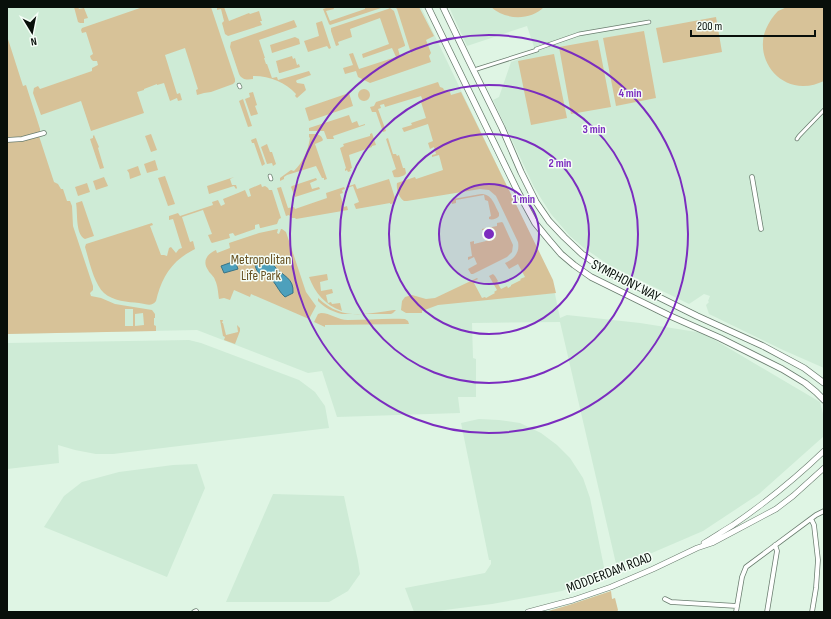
<svg xmlns="http://www.w3.org/2000/svg" width="831" height="619" font-family="'Sofia Sans Condensed',sans-serif">
  <style>
    .built { fill: #ceebd6 }
    .green { fill: #d7c298; fill-rule: evenodd }
    .water { fill: #4da0bc; stroke: #387487 }
    .lines { fill: none; stroke-linecap: round; stroke-linejoin: round }
    .pedestrian-casing { stroke: #6a7d6f; stroke-width: 4.5 }
    .minor-casing { stroke: #6a7d6f; stroke-width: 5.5 }
    .tertiary-casing { stroke: #6a7d6f; stroke-width: 6 }
    .secondary-casing { stroke: #6a7d6f; stroke-width: 7 }
    .pedestrian { stroke: #fff; stroke-width: 3 }
    .minor { stroke: #fff; stroke-width: 4 }
    .tertiary { stroke: #fff; stroke-width: 5 }
    .secondary { stroke: #fff; stroke-width: 5.5 }
    .ring { fill: none; stroke: #7b2cbf; stroke-width: 2 }
    .labels { text-anchor: middle; stroke-width: 3; stroke-linejoin: round; paint-order: stroke }
    .park-label { font-size: 14px; fill: #675121; stroke: #f5fef7 }
    .street-label { font-size: 14px; fill: #080f0a; stroke: #f5fef7 }
    .centre { fill: #7b2cbf; stroke: #f5fef7; stroke-width: 2 }
    .ring-label { font-size: 12px; text-anchor: middle; font-weight: bold; fill: #7b2cbf; stroke: #f5fef7; stroke-width: 3; stroke-linejoin: round; paint-order: stroke }
  </style>
  <rect width="100%" height="100%" fill="#dff5e4"/>
  <path class="built" d="M7 7H421L552 280 560 318 567 315 640 323 703 333 820 402 824 418V436L759 494 703 531 617 568 560 322 472 323 473 358 476 359V397H458L460 413 337 417 322 371 308 373 197 330 7 334Z
    M449 7H824V368L783 350 709 314 706 305 709 302 708 301 710 296 704 294 689 304 609 265 584 248 570 236 551 214 542 200 534 187 493 100 499 97 511 62 536 53 527 26 467 46Z
    M189 340 201 343 299 380 315 392 325 406 329 428 113 454H96L75 450 58 445 59 463 7 469V343Z
    M479 419 499 420 520 423 541 433 557 445 570 458 583 478 590 498 605 572 562 591 492 604 429 612H414L405 588 485 573 491 564V560H489L461 423Z
    M197 464 205 488 167 577 44 527 64 496 82 482 119 472 173 465Z
    M273 494 344 496 358 561 360 574 348 591 329 602H226Z"/>
  <path class="green" d="M74 7H78L79 9 84 8 88 18 84 19V23H80L78 22Z
    M143 7H211L235 79V82L233 84 211 92 204 93 197 95 196 90 198 89 185 48 165 55 177 94 180 93 182 100 178 101 177 98 170 101 164 83 157 85V84L144 89V90L137 92 144 113 91 131 81 101 41 115 33 93 34 88 38 86 40 89 92 71V68L98 65 97 61H93L91 59 90 56 93 54 86 32 82 33 81 30 82 28Z
    M220 7H224L229 21 249 13 250 14 259 11 262 21H260L262 25 228 36 225 34 222 23 224 21 221 9 217 10V8Z
    M329 7H333L334 9 326 11 330 21 365 9V7H384L330 25 329 24 323 9Z
    M395 7H419L434 36 426 40 431 53 429 56 431 62 370 83 358 77 356 71 345 74 343 68 353 65 349 54 353 53 359 69 396 57 392 48 363 58 362 54 389 44 380 18 350 29 352 37 338 42 339 45 336 46 331 31V28L388 9 390 8 394 11 405 45V46L398 49 400 56 411 53 397 9Z
    M491 7H544C530 21 505 20 491 7Z
    M787 7H822L824 8V81C817 84 811 86 803 86 774 86 755 55 766 29 769 22 773 16 778 11 781 10 784 8 787 7Z
    M716 17 722 52 663 63 656 28Z
    M294 20 297 27 259 40 265 58H264L266 64H267L272 78 277 77 278 80 309 71 311 75 297 80 296 81 297 83 304 84 306 90 297 98 295 96 296 94C285 82 270 76 253 76V79C247 80 242 80 239 74L230 47 231 42Z
    M322 21 331 48 329 49 327 46 308 52 304 41 319 36 316 23Z
    M644 31 656 98 616 106 603 38Z
    M7 36 23 86 26 85 40 129V131L38 133 54 182 58 184 61 189H63L67 201H70L72 206 73 226 93 286V290L90 293 91 296 101 298 115 304 152 310 155 314V318H154V325L156 326V331L7 334ZM125 309H133V326H125ZM143 313 144 325 135 326V314Z
    M295 37 299 39 300 44 272 53 270 45Z
    M598 40 611 107 571 114 559 47Z
    M554 54 567 118 531 125 518 61Z
    M292 56 293 59 295 58 297 65 299 64 300 67 280 73H279L276 61Z
    M438 82 440 87 443 88 444 90 448 91V92H450L451 95 461 92 553 280 556 293 438 305 422 311V313H406L401 310 402 301 405 297 412 295 426 299 435 298 477 278 478 279 474 281 475 283H474L482 298 485 297 486 298 495 293 494 292 497 290 489 276 493 274 495 276 498 281 497 282 501 289 507 286 508 288 511 286V285L521 280 520 279 525 277 518 264 509 269 505 263C514 259 520 253 518 242L496 196 489 190 480 189 407 201H404C399 198 396 189 397 183L415 177 416 179 443 170 439 155 432 157V155L436 154 434 147 430 149 428 143 433 141 428 124 404 132 402 128 412 125 411 123 426 118 421 102 423 101 421 96 385 107 384 104 380 105 381 108 378 109 386 131 383 132 376 112H372L370 107 374 106 376 102Z
    M358 95a6 6 0 1 1 12 0a6 6 0 1 1-12 0Z
    M253 92 257 105 255 106 258 114 251 116 245 99 250 97 249 93Z
    M349 93 353 106 309 121 305 108Z
    M243 99 252 126 248 127 239 101Z
    M349 115 352 123 357 121 359 126 365 124V125L333 136 334 139H327L324 131H309V128Z
    M372 133 376 145 372 146V147L349 155 352 168 350 169 351 171 348 172 347 170 345 171V169L346 168 340 148 344 146 343 144 370 136V134Z
    M151 134 157 150 151 152 145 136Z
    M309 134C315 134 321 133 323 140L322 141 315 144 327 179 324 180V178H322L316 166 287 175 284 177V179L280 181V178L291 170 294 171C303 162 308 151 310 138L309 137Z
    M94 135 99 147 98 148 104 168 100 169 90 139 93 138V136Z
    M256 138 265 164 262 166 254 143H252L251 140Z
    M388 138 393 154H396L397 156 399 155 403 168H405L406 173C405 176 398 178 394 177L392 171 396 169 386 139Z
    M267 144 270 152H272L276 164 273 166 272 163 267 164 261 147Z
    M155 160 158 170 147 173 144 164Z
    M138 166 141 175 130 179 129 173 127 170Z
    M165 176 175 204 168 206 158 178Z
    M104 177 108 186 96 190 93 181Z
    M234 177 230 179 232 185H236L237 188 236 189 234 186 209 194 207 186Z
    M316 178 317 180 310 183 312 189 319 187 320 189 295 197 291 187 292 186Z
    M389 179 395 198C396 202 393 204 390 204V203L356 209 354 204 359 202 353 186 347 188 346 187 355 184 357 189Z
    M87 183 90 192 78 196 75 187Z
    M261 184 262 187 265 186 268 188 269 190H272L281 218 279 219 277 224 261 228H260L259 224 255 225V229L235 236 233 233 229 234 230 238 212 243 211 242 208 235 212 234 203 210 182 217 190 242 193 241 195 249C191 251 186 254 182 257 167 268 160 284 156 301 152 307 146 304 139 303 128 302 113 301 104 293 94 284 89 260 85 247L86 244 152 223 153 225 150 226 161 255H164L167 256 169 248 171 247 176 253 179 249 182 248 173 219 169 220V216L178 213 180 216 213 205 212 202 218 200 221 206 225 204 223 199 238 193 245 190 248 197 251 196 249 189Z
    M281 187 288 208 294 207 295 209 327 198 326 193 344 187 345 189 342 190 343 193 340 194 344 207 347 206 348 210 296 219 295 218H292L289 215 286 216 277 188Z
    M481 194C492 194 494 204 499 213V216C497 219 492 220 489 219V217L491 216 488 201 485 200 484 195 456 200V203L452 204 451 200 453 199Z
    M82 201 94 236 85 239C75 234 78 213 76 203Z
    M502 222 503 223 513 245 512 252 507 257 473 274H471L468 269 477 264 474 257 468 260V257L472 256 470 242 474 241V244L486 241 485 230H482V229L497 226V223Z
    M278 229 277 233 279 234 281 229H282L286 232 306 292 316 306 309 319 251 294 250 297 234 290 230 300 224 298 219 299C218 293 218 286 215 280 214 276 210 274 208 270 202 261 207 254 216 250L217 253 230 248 229 243 259 233Z
    M327 274 328 280 320 282 321 291 332 289 333 293 326 295 328 303 331 302 332 304 340 303 342 311C325 305 315 293 309 277Z
    M318 298C342 321 365 314 394 310H396L393 313 391 314H342C333 312 325 308 318 301Z
    M321 313C330 313 338 320 348 320 367 320 386 318 405 319L408 321 409 324 325 325V327L314 322 318 314Z
    M220 320H223L222 323H223L226 335 238 332 237 325 240 328V331L235 344 224 340 225 337 223 336Z
    M611 591 612 599 615 598 618 610 617 612H545L569 605Z"/>
  <path class="water" d="M267 257C272 260 272 263 275 267 284 277 294 278 293 293L285 297C280 293 277 286 273 281 265 272 257 278 255 264 259 259 261 258 267 257Z
    M235 261 238 269 224 273 221 266Z"/>
  <g class="lines">
    <defs>
      <path id="pedestrian" d="M477 69 537 50 536 49 579 34 649 22
        M239 85 240 87
        M797 139 799 136 824 110
        M270 176 271 179"/>
      <path id="minor" d="M7 140 22 139 44 133
        M752 177 761 229
        M811 519 814 525 818 560 816 588 812 612
        M665 599 671 602 737 606
        M194 612 196 611
        M736 612 742 577 746 567 816 515 824 511
        M767 612 777 551 775 545"/>
      <path id="tertiary" d="M704 543C714 537 723 531 733 525 765 503 796 478 824 451
        M528 612 573 600 611 587 653 569 697 548 712 543 776 509 793 496 824 468"/>
      <path id="secondary" d="M428 7 517 190 535 223 549 240 561 254 574 265 591 277 668 315 720 338 782 369 805 383 816 392 824 400
        M443 7 467 57 502 128 521 172 536 202 549 221 564 237 582 254 606 271 697 316 763 346 804 368 824 383"/>
    </defs>
    <use href="#pedestrian" class="pedestrian-casing"/>
    <use href="#minor" class="minor-casing"/>
    <use href="#tertiary" class="tertiary-casing"/>
    <use href="#secondary" class="secondary-casing"/>
    <use href="#pedestrian" class="pedestrian"/>
    <use href="#minor" class="minor"/>
    <use href="#tertiary" class="tertiary"/>
    <use href="#secondary" class="secondary"/>
  </g>
  <circle cx="489" cy="234" r="50" fill="#7b2cbf" fill-opacity=".12"/>
  <g class="ring">
    <circle cx="489" cy="234" r="50"/>
    <circle cx="489" cy="234" r="100"/>
    <circle cx="489" cy="234" r="149"/>
    <circle cx="489" cy="234" r="199"/>
  </g>
  <g class="labels">
    <g class="park-label">
      <text x="261" y="264">Metropolitan<tspan x="261" dy="16">Life Park</tspan></text>
    </g>
    <g class="street-label">
      <text transform="translate(626 280) rotate(27)" y="5">SYMPHONY WAY</text>
      <text transform="translate(609 572) rotate(-21)" y="5">MODDERDAM ROAD</text>
    </g>
  </g>
  <circle cx="489" cy="234" r="6" class="centre"/>
  <g class="ring-label">
    <text x="630" y="97">4 min</text>
    <text x="594" y="133">3 min</text>
    <text x="560" y="167">2 min</text>
    <text x="524" y="203">1 min</text>
  </g>
  <rect width="831" height="619" fill="none" stroke="#080f0a" stroke-width="16"/>
  <g transform="translate(32 32) rotate(170)" stroke="#f5fef7" stroke-width="3" paint-order="stroke">
  <path d="M0-3L7 15L0 10L-7 15Z" fill="#080f0a"/>
  <text y="-6" font-size="11" font-weight="bold" text-anchor="middle" fill="#080f0a">N</text>
  </g>
  <path d="M691 30v6h124v-6" fill="none" stroke="#080f0a" stroke-width="2"/>
  <text x="697" y="30" font-size="12" fill="#080f0a" stroke="#f5fef7" stroke-width="3" paint-order="stroke">200 m</text>
</svg>
